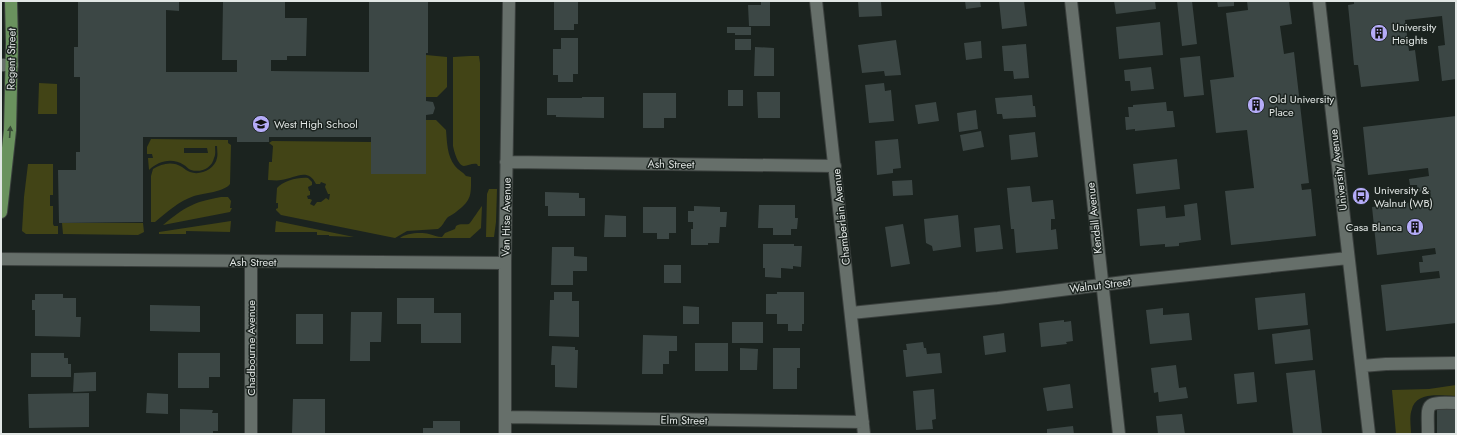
<svg xmlns="http://www.w3.org/2000/svg" width="1457" height="435" font-family="Jost,sans-serif">
  <style>
    .green { fill: #424416; fill-rule: evenodd }
    .building { fill: #3c4745 }
    .lines { fill: none; stroke-linecap: round; stroke-linejoin: round }
    .minor-casing { stroke: #3b403e; stroke-width: 14 }
    .major-casing { stroke: #3b403e; stroke-width: 14 }
    .minor { stroke: #666f6a; stroke-width: 12 }
    .major { stroke: #6a925e; stroke-width: 12 }
    .oneway { fill: #374a35 }
    .labels { text-anchor: middle; stroke-width: 3; stroke-linejoin: round; paint-order: stroke }
    .poi-label { font-size: 11px; fill: #e1e6e4; stroke: #1b231f; text-anchor: start }
    .street-label { font-size: 11px; fill: #e1e6e4; stroke: #1b231f }
  </style>
  <rect width="100%" height="100%" fill="#1b231f"/>
  <path class="green" d="M426 55 447 57V87L437 97H426Z
    M470 56H479L480 63V166H478L477 164C472 163 468 166 464 166 458 166 454 151 453 146V57Z
    M39 83 57 84V114H38Z
    M426 120H436L446 130C447 142 447 156 455 166 458 170 463 172 466 176L471 177C471 195 472 200 456 212 454 214 451 215 448 217 444 221 443 226 438 229L407 231 395 238 281 215 276 210V209L278 208V203H276L277 188C283 181 298 177 308 178L312 182V185L308 187 309 191H310V195L307 196 308 199H310L312 200 310 204 314 206 317 202H321L326 198 329 200 330 194H328L325 187 326 184 321 182 320 184H316C308 167 295 178 281 180 277 181 272 180 268 180L269 162H272V160L273 146 269 143 272 141 371 142 372 174H426Z
    M151 139 228 140V143L231 145 230 184C224 192 204 193 194 196 179 201 167 212 155 222H151V176L153 169C162 163 173 161 182 167 185 169 187 171 190 172 200 176 215 169 217 158 218 154 217 150 217 146H215C215 150 216 154 214 158 212 168 201 173 191 170 188 169 186 166 184 165 172 157 158 161 149 170L148 158H153L152 154H147V147ZM184 148H207L208 153H184Z
    M28 164H53V195H50V206H53V224L54 226H58V234H26L22 231 24 197Z
    M489 189H497L496 222 494 237H486L487 194Z
    M221 197H228L231 201 230 208H232L230 212 163 225C185 207 193 202 221 197Z
    M482 206 481 228 470 238H400C406 233 421 232 429 234 434 235 437 237 442 237L445 233 455 229 456 226C461 223 464 225 469 224 470 224 480 208 482 206Z
    M231 221 230 232 186 231V234H159V232Z
    M276 221 354 237 329 236V235H317V232H275Z
    M62 223H143L144 232 138 235 63 234Z
    M1456 385V396C1442 396 1417 391 1412 409 1409 416 1411 426 1411 434H1396L1392 390 1429 389Z"/>
  <path class="building" d="M78 1H179V11L166 10V72H237V60H222L223 1H285V18H307L306 56H287V60H271V71L369 72V1H428V53H426V101L433 102 435 108 433 114 426 115V174H371V137H269V142H237V137H143V222L59 223 58 170H76V152H80V77H74V47H78Z
    M554 1H578V24H574V30H554Z
    M761 1H770V26H749L748 5H761Z
    M858 1H881L882 16 859 17Z
    M965 1H980L981 7 966 9Z
    M999 1H1024L1027 26 1002 29Z
    M1114 1H1155L1156 9 1116 14Z
    M1177 1H1192L1197 44 1182 46Z
    M1217 1H1234V6L1218 7Z
    M1247 1H1289L1292 24 1280 26 1284 54 1294 52 1309 183 1301 184 1302 190 1311 189 1316 236 1231 245 1225 191 1254 188 1247 130 1216 133 1210 80 1234 77 1226 13 1248 10Z
    M1354 1H1456V79L1442 81 1438 46 1445 45 1442 16 1405 20 1409 51 1415 50 1419 81 1361 87 1358 65H1354L1348 5 1354 4Z
    M1160 22 1163 55 1119 59 1116 27Z
    M727 27H751V35H735V33H727Z
    M561 38H578V74H573V82H558V75H553V49H561Z
    M735 39H751V50H735Z
    M896 40 901 75 885 76 884 71 862 73 858 45Z
    M981 41 982 58 966 60 964 43Z
    M1026 44 1029 78 1014 79 1013 71H1004L1002 46Z
    M755 47 774 48V76H754Z
    M1200 56 1204 95 1184 97 1180 58Z
    M1151 67 1154 89 1131 91 1130 81H1125L1124 70Z
    M884 83 885 91 891 90 894 121 869 123 865 85Z
    M728 90H743V106H728Z
    M757 92H780V118H758Z
    M643 93H676V118H664V128H643Z
    M1032 95 1033 106H1035L1036 117 1003 119 1002 114H997L995 98Z
    M582 97H604V118L556 117V115H547V98H582Z
    M936 102 939 121 918 124 915 105Z
    M1166 102 1167 111H1173L1175 127 1135 131V129L1126 130 1125 117H1129L1128 107H1133V105Z
    M976 110 978 129 959 132 957 113Z
    M1456 116V323L1386 331 1381 285 1440 278 1439 271 1420 273 1419 262H1423L1422 256 1436 254 1435 248 1377 255 1372 207 1431 200 1430 190 1418 192 1417 185H1410L1409 179 1429 176 1428 168 1368 175 1363 127Z
    M981 131 984 147 963 151 960 135Z
    M1035 132 1038 157 1011 160 1009 135Z
    M898 139 901 168 893 169V173L877 175 875 141Z
    M1177 159 1180 189 1136 194 1133 164Z
    M912 180 913 195 893 196 892 181Z
    M1030 186 1032 202 1053 200 1055 219H1051V230L1056 229 1058 249 1016 253 1014 229H1011L1007 188Z
    M545 192 579 193V198H585V216H548V206H545Z
    M1197 203 1201 240 1179 243V246L1165 247V244L1140 246 1137 209 1165 206 1166 218 1185 216 1184 205Z
    M759 205H795V218H798L797 229H791V235H773V228H758Z
    M694 206 720 207V212H727L726 227H720L719 243H708V245H691V229H693V222H688V211H694Z
    M643 207H676V233H669V239H657V233H643Z
    M605 215 626 216V237H604Z
    M958 215 961 247 933 251 932 246 926 243 924 219Z
    M903 224 910 264 891 267 885 227Z
    M1000 225 1003 249 976 252 974 228Z
    M763 244H794V246H802L801 267 793 266V269L781 268V278L765 277V268H763Z
    M552 247H574V256L587 257V271H573V285H551Z
    M664 265H681V283H664Z
    M554 292H572V301H579V337L549 336 550 300H554Z
    M777 292H804V324H802V331H788V324H777V314H766V294H777Z
    M1305 293 1308 325 1258 330 1255 298Z
    M35 294H63V298H76V317H81L80 337 35 336V310H32V300H35Z
    M397 298H434V313H461V343H421V324H397Z
    M150 305 200 306V332L150 331Z
    M683 306 699 307V324H683Z
    M1163 308V315L1189 313 1192 340 1150 344 1146 310Z
    M351 312H382L381 342H370V361H350Z
    M296 314H323V344H296Z
    M1064 320V322L1071 321 1073 341 1066 342 1067 344 1041 347 1039 323Z
    M732 322H763V343H732Z
    M1310 329 1313 360 1275 364 1272 334Z
    M1004 333 1006 352 985 355 983 336Z
    M643 335 677 336V351H669V364H663V374H642Z
    M923 342 924 348H926L927 354 940 353 942 373 906 377 903 350H907L906 344Z
    M695 343H728V371H695Z
    M552 346 575 347V350H578L577 388 555 387V365H551Z
    M740 348 758 349 757 370H740Z
    M773 348H800V368H797V389H773Z
    M31 353H64V358H68V364H71V377H31Z
    M178 353H220V377H209V388H178Z
    M1176 365 1179 388 1186 387 1188 398 1159 402 1158 392 1154 393 1151 368Z
    M1315 370 1322 434H1293L1286 373Z
    M96 372V391L73 392 74 373Z
    M1254 372 1257 402 1237 404 1234 374Z
    M1070 384 1073 408 1047 411 1043 388Z
    M934 389 936 419 932 420 933 429 916 430 913 391Z
    M89 393V427L29 428 28 394Z
    M147 393 168 394V414L146 413Z
    M293 399H325V434H292Z
    M1437 408H1456V434H1437Z
    M180 409 213 410 212 413H218V431H213V434H180Z
    M1182 414 1185 434H1158L1156 416Z
    M433 421H460V434H423V428H433Z
    M1073 426 1074 434H1047V429Z"/>
  <g class="lines">
    <defs>
      <path id="minor" d="M816 1 864 434
        M1071 1 1119 434
        M1319 1 1369 434
        M1 65H12
        M506 162 835 166
        M1 259 505 263
        M851 313 998 298 1132 281 1348 258
        M1362 366 1386 364 1456 363
        M505 417 863 422
        M251 434V262
        M505 434V263L509 1
        M1428 434C1428 403 1423 402 1456 403"/>
      <path id="major" d="M1 212 10 130 12 43 11 1"/>
    </defs>
    <use href="#minor" class="minor-casing"/>
    <use href="#major" class="major-casing"/>
    <use href="#minor" class="minor"/>
    <use href="#major" class="major"/>
  </g>
  <defs><path id="oneway-solid" d="M-6-.8H1V-3.2L6.5 0L1 3.2V.8H-6Z"/></defs>
  <use class="oneway" href="#oneway-solid" transform="translate(10 132) rotate(-86)"/>
  <defs>
    <symbol id="building-disc" viewBox="-11 -11 22 22"><circle r="9.5" fill="#b5acf8" stroke="#1b231f"/><path d="M-4-6H4V6H1V3H-1V6H-4ZM-2.5-4.3h1.7v1.8h-1.7ZM.8-4.3h1.7v1.8H.8ZM-2.5-1h1.7V.8h-1.7ZM.8-1h1.7V.8H.8Z" fill="#111"/></symbol>
    <symbol id="school-disc" viewBox="-11 -11 22 22"><circle r="9.5" fill="#b5acf8" stroke="#1b231f"/><path d="M0-5L7-2L0 1L-7-2ZM-4 1L0 2.5L4 1V4Q0 6-4 4Z" fill="#111"/></symbol>
    <symbol id="bus-disc" viewBox="-11 -11 22 22"><circle r="9.5" fill="#b5acf8" stroke="#1b231f"/><path d="M-5-6H5V4H4V6H2V4H-2V6H-4V4H-5ZM-3.5-4V0h7V-4ZM-3.5 1.2v1.5H-2V1.2ZM2 1.2v1.5H3.5V1.2Z" fill="#111"/></symbol>
  </defs>
  <g fill-rule="evenodd">
    <use href="#building-disc" x="1369" y="23" width="20" height="20"/>
    <use href="#building-disc" x="1246" y="95" width="20" height="20"/>
    <use href="#school-disc" x="251" y="114" width="20" height="20"/>
    <use href="#bus-disc" x="1351" y="186" width="20" height="20"/>
    <use href="#building-disc" x="1405" y="217" width="20" height="20"/>
  </g>
  <g class="labels">
    <g class="poi-label">
      <text x="1392" y="31">University<tspan x="1392" dy="13">Heights</tspan></text>
      <text x="1269" y="103">Old University<tspan x="1269" dy="13">Place</tspan></text>
      <text x="274" y="128">West High School</text>
      <text x="1374" y="194">University &amp;<tspan x="1374" dy="13">Walnut (WB)</tspan></text>
      <text x="1402" y="231" text-anchor="end">Casa Blanca</text>
    </g>
    <g class="street-label">
      <text transform="translate(11 59) rotate(-89)" y="4">Regent Street</text>
      <text transform="translate(671 164) rotate(1)" y="4">Ash Street</text>
      <text transform="translate(1338 170) rotate(-97)" y="4">University Avenue</text>
      <text transform="translate(506 217) rotate(-89)" y="4">Van Hise Avenue</text>
      <text transform="translate(841 217) rotate(-96)" y="4">Chamberlain Avenue</text>
      <text transform="translate(1094 218) rotate(-96)" y="4">Kendall Avenue</text>
      <text x="253" y="266">Ash Street</text>
      <text transform="translate(1100 285) rotate(-7)" y="4">Walnut Street</text>
      <text transform="translate(251 348) rotate(-90)" y="4">Chadbourne Avenue</text>
      <text transform="translate(684 420) rotate(1)" y="4">Elm Street</text>
    </g>
  </g>
  <rect width="1457" height="435" fill="none" stroke="#e1e6e4" stroke-width="4"/>
</svg>
